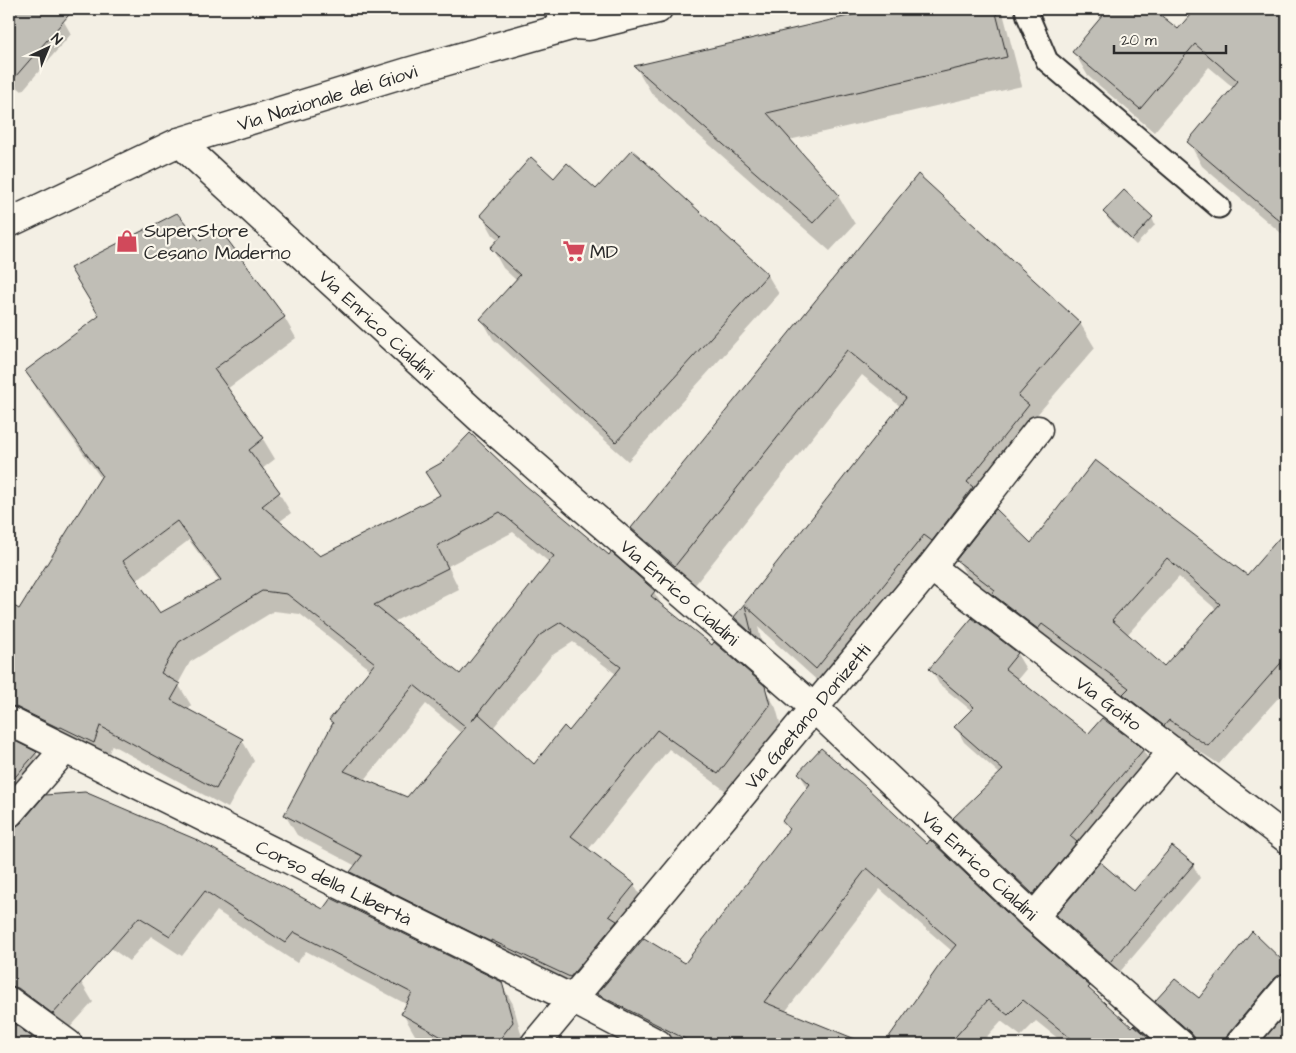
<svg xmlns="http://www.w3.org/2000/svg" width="1296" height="1053" font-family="'Architects Daughter',sans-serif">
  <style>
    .shadow { fill: #0003; fill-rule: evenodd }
    .building { fill: #c0beb6; stroke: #2b2b2b; fill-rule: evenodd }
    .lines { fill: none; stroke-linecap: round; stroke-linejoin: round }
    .lane-casing { stroke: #2b2b2b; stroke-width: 25 }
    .street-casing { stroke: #2b2b2b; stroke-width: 31 }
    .secondary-casing { stroke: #2b2b2b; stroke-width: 31 }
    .lane { stroke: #fbf7ec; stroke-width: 21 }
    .street { stroke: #fbf7ec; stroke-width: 28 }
    .secondary { stroke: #fbf7ec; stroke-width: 28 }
    .labels { text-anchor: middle; stroke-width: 4.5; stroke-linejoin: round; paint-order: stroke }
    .street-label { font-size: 19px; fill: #2b2b2b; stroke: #fbf7ec }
    .poi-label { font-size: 19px; fill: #2b2b2b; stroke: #fbf7ec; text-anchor: start }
  </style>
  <rect width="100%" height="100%" fill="#f3efe4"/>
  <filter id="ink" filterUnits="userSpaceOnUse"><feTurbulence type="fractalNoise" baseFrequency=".02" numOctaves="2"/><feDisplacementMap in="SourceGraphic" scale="10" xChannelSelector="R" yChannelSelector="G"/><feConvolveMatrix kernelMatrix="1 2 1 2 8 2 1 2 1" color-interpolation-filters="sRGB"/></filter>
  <g filter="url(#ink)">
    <path class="shadow" d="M9 9H50L63 20 71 34 22 91 9 80Z
      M409 9H430L411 13Z
      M882 9H1002L1022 86 789 140 838 196 855 224 830 251 652 94 636 67Z
      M1110 9H1151L1178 31 1196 9H1281L1287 14V238L1202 166 1189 142 1234 88 1209 67 1154 132 1088 76 1074 52Z
      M919 176 1080 323 1095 348 1035 417 831 693 758 627 765 656 750 643 735 618 901 407 862 375 690 591 647 553 632 528Z
      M554 180 597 191 767 274 779 294 628 461 493 339 482 319 516 280 503 268 492 248 499 240 493 235 482 215Z
      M1105 212 1152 218 1155 225 1136 245 1108 219Z
      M199 243 284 317 296 338 227 389 263 439 275 459 262 469 279 493 291 513 279 522 320 557 441 496 427 472 524 486 654 592 663 607 764 687 776 708 781 726 730 794 669 749 588 850 634 885 646 905 582 997 363 892 351 872 356 866 297 835 285 815 333 724 331 720 371 670 300 614 274 611 190 662 178 684 191 705 188 711 242 740 254 761 228 808 112 745 105 763 9 732V605L20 611 101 478 38 391 26 371ZM513 532 550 563 460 676 393 622 459 589 448 566ZM189 540 220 582 159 614 135 581ZM573 642 616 674 569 732 534 766 493 728 551 656ZM426 704 462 734 408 799 364 781Z
      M1095 461 1247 577 1287 531V688L1219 764 1180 739 1176 744 1136 714 1125 695 1054 643 1050 648 969 580 958 560 1031 545ZM1179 577 1217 610 1164 668 1127 635Z
      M972 620 1017 654 1026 669 1017 680 1088 735 1143 750 1152 765 1042 908 963 833 954 819 1000 774 964 742 956 727 972 711 939 684 931 669Z
      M9 740 36 753 48 774 9 817Z
      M799 773 927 845 1089 987 1093 995 1132 1029 1134 1026 1155 1044H1065L1036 1021 1021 1036 1001 1021 980 1044H886L942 964 952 951 880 889 785 1012 861 1044H665L611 1015 599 994 685 965 789 831 784 821 808 788Z
      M9 829H15L324 910 501 983 513 1004 524 1044H431L415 1035 403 1014 408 1005 306 951 297 963 217 911 182 956 151 936 129 961 86 930 81 982 93 1002 65 1033 9 1012Z
      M1172 848 1193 865 1200 878 1118 974 1065 928 1057 915 1134 893Z
      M1252 933 1287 966V1000L1250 1044H1193L1169 1023 1156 1001 1199 999Z
      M1287 1014V1044H1262Z
      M9 1022 31 1038 35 1044H9Z"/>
    <path class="building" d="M9 9H74L9 84Z
      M878 9H995L1007 57 767 113 839 195 813 223 634 66Z
      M1108 9H1153L1178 29 1195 9H1287V227L1187 142 1238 81 1195 44 1140 109 1072 52Z
      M632 150 768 274 616 442 480 319 520 275 490 248 502 235 480 215 531 157 554 178 567 163 596 189Z
      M918 174 1081 323 1018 396 1029 405 967 482 973 487 932 541 924 535 816 669 745 605 752 634 734 617 906 398 847 350 675 566 631 528Z
      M1124 190 1153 217 1132 240 1103 212Z
      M177 213 200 241 218 227 285 317 214 369 264 438 249 450 280 492 262 506 320 556 440 495 425 472 441 463 470 433 525 485 609 555 611 552 655 591 651 596 712 645 714 642 765 686 770 705 718 774 657 730 571 836 635 884 609 916 617 921 570 977 491 940V942L350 872 362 856 284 815 333 723 329 720 375 663 287 594 262 591 179 642 161 673 180 684 171 700 243 739 216 789 100 726 94 743 61 727 59 728 16 707 9 706V603L19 609 102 475 25 371 99 316 70 268ZM500 512 554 556 460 674 374 605 448 568 437 546ZM177 521 221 580 160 613 123 561ZM561 622 621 667 569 731 564 726 534 764 478 713 471 722 540 635ZM414 685 466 727 407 797 344 771Z
      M1095 460 1247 575 1287 529V656L1208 746 1169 720 1164 726 1123 694 1129 688 1042 624 1038 629 992 594 995 590 956 560 996 509 1031 543ZM1167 558 1220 604 1164 666 1112 620Z
      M972 618 1018 653 1005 669 1088 734 1102 718 1144 749 1070 836 1077 842 1033 894 953 818 1003 770 954 727 974 707 929 669Z
      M9 738 37 752 9 784Z
      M821 748 865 786 927 844 930 840 1023 928 1090 986 1088 988 1132 1027 1134 1025 1156 1044H1078L1023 1000 1008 1015 988 1000 949 1044H884L941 963 956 945 867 868 764 1002 865 1043V1044H695L597 994 644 938 685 963 789 829 782 821 810 784 798 773Z
      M85 792 195 839 323 909 331 898 502 982 513 1022 496 1044H454L401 1014 412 993 294 932 285 943 205 891 170 936 139 917 53 1014 18 988 9 986V828H14L21 823 45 795Z
      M1172 846 1194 864 1110 962 1056 915 1100 862 1134 891Z
      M1252 931 1287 965V973L1281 974 1275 978 1228 1034 1225 1044H1195V1038L1190 1032 1155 1001 1175 979 1199 998Z
      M1287 1012V1044H1260Z
      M9 1020 32 1037 26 1044H9Z"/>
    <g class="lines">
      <defs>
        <path id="lane" d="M1026 9 1028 16 1047 61 1219 207"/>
        <path id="street" d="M559 9 574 25
          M179 142 482 420 813 707 1034 917 1180 1044
          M931 567 1287 839
          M9 721 572 999 658 1044
          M9 813 65 749
          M1034 917 1173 751
          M9 1001 68 1044
          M535 1044 931 567 1038 430
          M1240 1044 1287 988"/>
        <path id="secondary" d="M9 223 179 142 408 72 574 25 589 26 658 9"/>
      </defs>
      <use href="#lane" class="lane-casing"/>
      <use href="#street" class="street-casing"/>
      <use href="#secondary" class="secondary-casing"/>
      <use href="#lane" class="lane"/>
      <use href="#street" class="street"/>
      <use href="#secondary" class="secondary"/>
    </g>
  </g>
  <defs>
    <symbol id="shop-bare" viewBox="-9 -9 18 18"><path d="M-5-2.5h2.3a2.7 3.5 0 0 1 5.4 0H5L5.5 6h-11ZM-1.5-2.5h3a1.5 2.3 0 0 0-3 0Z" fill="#d1495b" stroke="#fbf7ec" stroke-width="2.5" paint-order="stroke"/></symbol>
    <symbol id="supermarket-bare" viewBox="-9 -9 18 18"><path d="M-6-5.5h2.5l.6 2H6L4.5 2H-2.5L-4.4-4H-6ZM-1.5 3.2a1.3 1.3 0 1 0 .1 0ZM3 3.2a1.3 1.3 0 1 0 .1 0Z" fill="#d1495b" stroke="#fbf7ec" stroke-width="2.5" paint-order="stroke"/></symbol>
  </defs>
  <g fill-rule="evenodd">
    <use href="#shop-bare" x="111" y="225" width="32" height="32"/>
    <use href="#supermarket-bare" x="558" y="235" width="32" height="32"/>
  </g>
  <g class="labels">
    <g class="street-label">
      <text transform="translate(327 97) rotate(-17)" y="7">Via Nazionale dei Giovi</text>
      <text transform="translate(377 324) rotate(43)" y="7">Via Enrico Cialdini</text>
      <text transform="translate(680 592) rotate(41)" y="7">Via Enrico Cialdini</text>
      <text transform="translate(1109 703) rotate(37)" y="7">Via Goito</text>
      <text transform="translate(807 716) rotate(-50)" y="7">Via Gaetano Donizetti</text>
      <text transform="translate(980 865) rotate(43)" y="7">Via Enrico Cialdini</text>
      <text transform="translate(334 882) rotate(26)" y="7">Corso della Libertà</text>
    </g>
    <g class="poi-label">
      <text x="144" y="237">SuperStore<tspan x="144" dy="22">Cesano Maderno</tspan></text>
      <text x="590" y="258">MD</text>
    </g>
  </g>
  <rect width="1296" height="1053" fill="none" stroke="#fbf7ec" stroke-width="30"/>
  <rect x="15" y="15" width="1266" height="1023" fill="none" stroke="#2b2b2b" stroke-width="2" filter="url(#ink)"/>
  <g transform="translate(48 48) rotate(44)" stroke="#fbf7ec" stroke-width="4" paint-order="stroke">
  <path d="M0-4L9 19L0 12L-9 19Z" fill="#2b2b2b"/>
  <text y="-8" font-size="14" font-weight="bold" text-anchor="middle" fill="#2b2b2b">N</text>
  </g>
  <path d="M1114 45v8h112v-8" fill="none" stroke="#2b2b2b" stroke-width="2.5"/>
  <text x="1121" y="45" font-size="15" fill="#2b2b2b" stroke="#fbf7ec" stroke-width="4" paint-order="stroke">20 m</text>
</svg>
